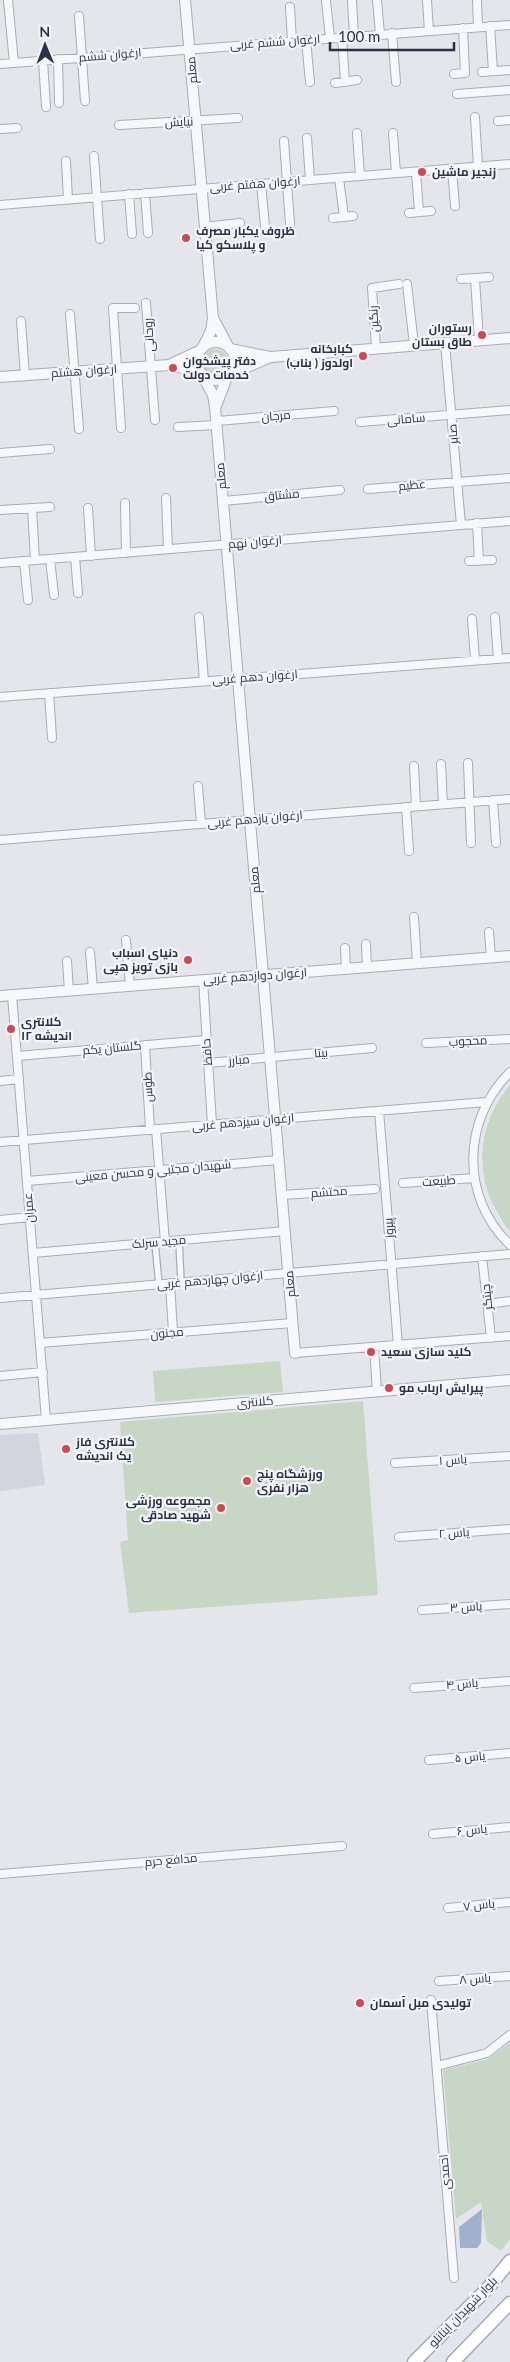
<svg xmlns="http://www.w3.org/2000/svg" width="510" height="2362" font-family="Lato,Cairo,sans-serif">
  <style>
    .built { fill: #d2d5de }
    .green { fill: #c8d6c5 }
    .water { fill: #9fb1cc }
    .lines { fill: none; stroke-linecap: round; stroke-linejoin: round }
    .pedestrian-casing { stroke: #a9acb7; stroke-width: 8 }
    .minor-casing { stroke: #a9acb7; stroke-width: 10 }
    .tertiary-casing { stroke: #a9acb7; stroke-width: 12 }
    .primary-casing { stroke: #a3a9b8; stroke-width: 15 }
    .pedestrian { stroke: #f7f8fa; stroke-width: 5.5 }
    .minor { stroke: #f7f8fa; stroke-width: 8 }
    .tertiary { stroke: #f7f8fa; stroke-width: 10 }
    .primary { stroke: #fff; stroke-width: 12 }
    .poi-dot { fill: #d14851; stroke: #f4f5f9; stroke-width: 2 }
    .labels { text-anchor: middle; stroke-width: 4.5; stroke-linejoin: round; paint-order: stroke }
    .street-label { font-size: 12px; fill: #2b3245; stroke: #f4f5f9 }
    .poi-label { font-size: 12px; font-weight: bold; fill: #2b3245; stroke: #f4f5f9; text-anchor: start }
  </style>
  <rect width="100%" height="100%" fill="#e4e6ec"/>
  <path class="built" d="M38 1433 45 1485 0 1491V1435Z"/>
  <path class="green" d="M202 362a13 13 0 1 1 26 0a13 13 0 1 1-26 0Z
    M510 1085V1231C503 1224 500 1216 495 1208 473 1167 481 1119 510 1085Z
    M280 1361 283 1392 155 1402 153 1371Z
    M363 1401 378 1595 129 1613 120 1542 128 1540 120 1422Z
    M510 2043V2239L501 2251 487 2241 481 2202 456 2219 443 2070 488 2059Z"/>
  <path class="water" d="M482 2209 481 2243 477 2248H460L459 2227Z"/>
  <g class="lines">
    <defs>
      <path id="pedestrian" d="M179 1241 181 1282
        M155 1243 159 1284"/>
      <path id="minor" d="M8 0 14 63
        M377 0 380 34
        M427 0 429 31
        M477 0 478 27
        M326 1 330 38
        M352 1 354 36
        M290 7 292 41
        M79 16 85 101
        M490 26 493 71
        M392 33 396 82
        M342 37 345 82
        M306 40 310 82
        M58 59 59 103
        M43 61 46 107
        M0 64 510 25
        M482 72 510 70
        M454 74 465 73 463 28
        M335 83 357 80
        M457 94 510 90
        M475 117 478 166
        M498 121 510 120
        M119 125 238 118
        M0 129 17 128
        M357 133 360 176
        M393 133 396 173
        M307 138 310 180
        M284 141 290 224
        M94 156 100 239
        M66 161 68 200
        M452 169 455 206
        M416 172 419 212
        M339 178 344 217
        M261 184 265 226
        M145 193 148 233
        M129 194 132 234
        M0 205 510 164
        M409 213 431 211
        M333 218 353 216
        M204 227 240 223
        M475 278 479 340
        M461 279 489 277
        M407 284 414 345
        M146 303 155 420
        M70 314 79 429
        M21 321 25 376
        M445 343 461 525
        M376 348 372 288 399 284
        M217 421 334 411
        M360 422 510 410
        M178 427 217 425
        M121 428 113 308H135
        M0 453 50 449
        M368 489 510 478
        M166 498 168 549
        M223 501 340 490
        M125 503 126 553
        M32 508 35 560
        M88 508 91 556
        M0 510 50 507
        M477 523 479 561
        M75 557 78 593
        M50 559 54 595
        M24 561 28 600
        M469 561 492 560
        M0 563 510 521
        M199 617 204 681
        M495 617 498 659
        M472 619 475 660
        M49 693 52 738
        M0 697 510 658
        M468 763 471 843
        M441 764 443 804
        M414 766 416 806
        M198 786 201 824
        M493 800 496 843
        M406 807 409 851
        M0 840 510 799
        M414 917 417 964
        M489 932 491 958
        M126 940 130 986
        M366 944 367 968
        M345 948 346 969
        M90 952 93 989
        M67 961 69 991
        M203 980 212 1124
        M12 995 46 1420
        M426 1043 510 1039
        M145 1045 150 1129
        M17 1056 207 1040
        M208 1063 372 1048
        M510 1072C462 1120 460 1197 510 1245
        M0 1081 19 1079
        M379 1111 398 1345
        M156 1129 165 1242
        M0 1142 486 1102
        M27 1181 279 1160
        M403 1183 474 1178
        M282 1195 375 1189
        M0 1220 30 1217
        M33 1253 285 1231
        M482 1256 491 1338
        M170 1283 173 1332
        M0 1298 510 1254
        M488 1304 510 1301
        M40 1343 293 1323
        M374 1347 377 1392
        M295 1353 510 1336
        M0 1376 43 1372
        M395 1463 510 1456
        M399 1537 510 1529
        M422 1610 510 1604
        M414 1688 510 1681
        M429 1760 510 1753
        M433 1834 510 1827
        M0 1874 342 1846
        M448 1908 510 1902
        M439 1981 510 1976
        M431 2000 454 2278
        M437 2066 487 2053 510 2035"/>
      <path id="tertiary" d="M185 0 213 318 228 346
        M197 361a19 19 0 1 1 38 0a19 19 0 1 1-38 0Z
        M203 347 211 331 213 318
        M230 349 270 357
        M169 365 199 351
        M230 374 271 357 510 338
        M202 375 213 395 215 407 295 1353
        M0 377 169 365 199 372
        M216 406 227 377
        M0 996 510 956
        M0 1424 510 1380"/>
      <path id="primary" d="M414 2362 488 2288 510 2261
        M453 2362 510 2303"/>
    </defs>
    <use href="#pedestrian" class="pedestrian-casing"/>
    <use href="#minor" class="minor-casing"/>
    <use href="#tertiary" class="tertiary-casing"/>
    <use href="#primary" class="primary-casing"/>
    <use href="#pedestrian" class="pedestrian"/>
    <use href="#minor" class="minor"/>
    <use href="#tertiary" class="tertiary"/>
    <use href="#primary" class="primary"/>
  </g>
  <g class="poi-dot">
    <circle cx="422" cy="172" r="5"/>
    <circle cx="186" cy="238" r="5"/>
    <circle cx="482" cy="335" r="5"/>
    <circle cx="363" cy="356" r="5"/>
    <circle cx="173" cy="368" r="5"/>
    <circle cx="188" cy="960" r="5"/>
    <circle cx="11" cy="1029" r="5"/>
    <circle cx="371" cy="1352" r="5"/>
    <circle cx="389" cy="1388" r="5"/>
    <circle cx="66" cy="1449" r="5"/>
    <circle cx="247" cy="1481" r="5"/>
    <circle cx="221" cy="1508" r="5"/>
    <circle cx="360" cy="2003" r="5"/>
  </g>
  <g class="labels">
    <g class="street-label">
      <text transform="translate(275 42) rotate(-4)" y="4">ارغوان ششم غربی</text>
      <text transform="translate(110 55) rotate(-5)" y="4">ارغوان ششم</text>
      <text transform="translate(192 70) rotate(-94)" y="4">معلم</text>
      <text transform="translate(179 122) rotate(-3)" y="4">نیایش</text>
      <text transform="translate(255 184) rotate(-4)" y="4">ارغوان هفتم غربی</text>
      <text transform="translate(374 319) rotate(-94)" y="4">رنگین</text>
      <text transform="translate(149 335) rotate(-94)" y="4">روحانی</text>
      <text transform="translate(84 371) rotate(-4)" y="4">ارغوان هشتم</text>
      <text transform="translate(276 416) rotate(-5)" y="4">مرجان</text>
      <text transform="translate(406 419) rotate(-5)" y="4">سامانی</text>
      <text transform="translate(453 434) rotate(-95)" y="4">صابر</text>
      <text transform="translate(221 476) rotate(-95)" y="4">معلم</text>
      <text transform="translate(412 485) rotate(-5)" y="4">عظیم</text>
      <text transform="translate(282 495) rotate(-5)" y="4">مشتاق</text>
      <text transform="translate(255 542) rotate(-5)" y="4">ارغوان نهم</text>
      <text transform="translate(255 677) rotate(-4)" y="4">ارغوان دهم غربی</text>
      <text transform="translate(255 819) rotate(-5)" y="4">ارغوان یازدهم غربی</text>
      <text transform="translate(255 880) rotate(-95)" y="4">معلم</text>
      <text transform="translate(255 976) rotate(-4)" y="4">ارغوان دوازدهم غربی</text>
      <text transform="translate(468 1041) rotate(-3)" y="4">محجوب</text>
      <text transform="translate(112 1048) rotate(-5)" y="4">گلستان یکم</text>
      <text transform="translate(207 1052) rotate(-94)" y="4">حافظ</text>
      <text transform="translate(321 1053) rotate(-5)" y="4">بیتا</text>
      <text transform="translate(239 1060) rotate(-5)" y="4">مبارز</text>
      <text transform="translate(148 1087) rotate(-93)" y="4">طوس</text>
      <text transform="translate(243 1122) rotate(-5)" y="4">ارغوان سیزدهم غربی</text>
      <text transform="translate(153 1171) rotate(-5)" y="4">شهیدان مجتبی و محسن معینی</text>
      <text transform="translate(439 1181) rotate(-4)" y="4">طبیعت</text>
      <text transform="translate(329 1192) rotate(-4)" y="4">محتشم</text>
      <text transform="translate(29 1208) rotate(-95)" y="4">عمران</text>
      <text transform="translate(389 1228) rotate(-95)" y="4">پیروز</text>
      <text transform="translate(159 1242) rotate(-5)" y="4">مجید سرلک</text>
      <text transform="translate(210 1280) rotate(-5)" y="4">ارغوان چهاردهم غربی</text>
      <text transform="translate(290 1284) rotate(-95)" y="4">معلم</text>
      <text transform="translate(487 1297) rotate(-96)" y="4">چیتگر</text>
      <text transform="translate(167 1333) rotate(-5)" y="4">مجنون</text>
      <text transform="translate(255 1402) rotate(-5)" y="4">کلانتری</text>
      <text transform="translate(453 1460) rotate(-4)" y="4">یاس ۱</text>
      <text transform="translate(454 1533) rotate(-4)" y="4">یاس ۲</text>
      <text transform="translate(466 1607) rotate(-3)" y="4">یاس ۳</text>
      <text transform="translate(462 1684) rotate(-4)" y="4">یاس ۴</text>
      <text transform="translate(470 1757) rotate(-5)" y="4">یاس ۵</text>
      <text transform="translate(472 1830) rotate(-5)" y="4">یاس ۶</text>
      <text transform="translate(171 1860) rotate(-5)" y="4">مدافع حرم</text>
      <text transform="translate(479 1905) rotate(-6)" y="4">یاس ۷</text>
      <text transform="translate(475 1979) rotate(-4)" y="4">یاس ۸</text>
      <text transform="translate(445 2172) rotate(-95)" y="4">احمدی</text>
      <text transform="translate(463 2312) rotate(-46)" y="4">بلوار شهیدان اینانلو</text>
    </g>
    <g class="poi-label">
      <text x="432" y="176">زنجیر ماشین</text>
      <text x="196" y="235">ظروف یکبار مصرف<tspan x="196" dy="14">و پلاسکو کیا</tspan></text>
      <text x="472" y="332" text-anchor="end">رستوران<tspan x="472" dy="14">طاق بستان</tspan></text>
      <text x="353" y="353" text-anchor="end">کبابخانه<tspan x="353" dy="14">اولدوز ( بناب)</tspan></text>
      <text x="183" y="365">دفتر پیشخوان<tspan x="183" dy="14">خدمات دولت</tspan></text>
      <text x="178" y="957" text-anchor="end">دنیای اسباب<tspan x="178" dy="14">بازی تویز هپی</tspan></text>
      <text x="21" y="1026">کلانتری<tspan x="21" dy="14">۱۲ اندیشه</tspan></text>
      <text x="381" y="1356">کلید سازی سعید</text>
      <text x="399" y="1392">پیرایش ارباب مو</text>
      <text x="76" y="1446">کلانتری فاز<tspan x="76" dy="14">یک اندیشه</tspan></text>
      <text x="257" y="1478">ورزشگاه پنج<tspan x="257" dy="14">هزار نفری</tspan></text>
      <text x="211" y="1505" text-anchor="end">مجموعه ورزشی<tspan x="211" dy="14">شهید صادقی</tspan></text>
      <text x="370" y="2007">تولیدی مبل آسمان</text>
    </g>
  </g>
  <g transform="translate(45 45) rotate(359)" stroke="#f4f5f9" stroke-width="4" paint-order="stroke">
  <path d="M0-4L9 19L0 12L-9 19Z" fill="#2b3245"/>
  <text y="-8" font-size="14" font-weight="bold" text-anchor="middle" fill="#2b3245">N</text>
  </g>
  <path d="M330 42v8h124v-8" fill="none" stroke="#2b3245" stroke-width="2.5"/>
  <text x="338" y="42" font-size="15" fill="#2b3245" stroke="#f4f5f9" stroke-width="4" paint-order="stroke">100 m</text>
</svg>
